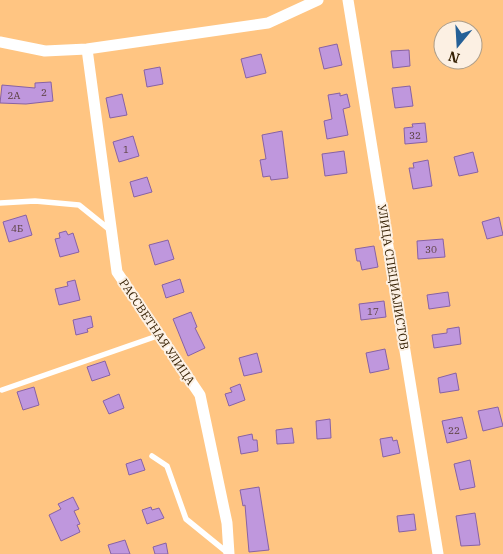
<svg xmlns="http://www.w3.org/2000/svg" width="503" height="554" font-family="'IBM Plex Serif',serif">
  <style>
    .building { fill: #bf97dd; stroke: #8862a4 }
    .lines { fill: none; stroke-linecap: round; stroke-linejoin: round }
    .lane { stroke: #fff; stroke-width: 5.5 }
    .street { stroke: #fff; stroke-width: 11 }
    .labels { text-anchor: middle; stroke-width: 4; stroke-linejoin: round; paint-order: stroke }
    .number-label { font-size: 10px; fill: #583e3a }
    .street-label { font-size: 12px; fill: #352003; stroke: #fcf0e3 }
  </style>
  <rect width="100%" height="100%" fill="#ffc582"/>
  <path class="building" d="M337 44 342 65 324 69 319 48Z
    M409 50 410 66 393 68 391 51Z
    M261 54 266 73 246 78 241 59Z
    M160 67 163 84 147 87 144 70Z
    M51 82 53 101 26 104 0 103 2 85 35 88V83Z
    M410 86 413 106 395 108 392 88Z
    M340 93V96L347 94 350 107 343 109 348 135 327 139 324 121 332 119 328 95Z
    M122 94 127 115 110 118 106 98Z
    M425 123 427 142 405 144 404 128 413 127 412 124Z
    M282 131 288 178 271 180 270 176 263 177 260 160 266 159 262 135Z
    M133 136 139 156 119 162 113 142Z
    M344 151 347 173 325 176 322 154Z
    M473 152 478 172 459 176 454 157Z
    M428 160 432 186 413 189 409 168H414L413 163Z
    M147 177 152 192 134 197 130 182Z
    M26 215 32 235 9 242 3 222Z
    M499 217 503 235 487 239 482 222Z
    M66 231 68 235 73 233 79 252 60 257 55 239 60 238 59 233Z
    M443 239 445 257 418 259 417 241Z
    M168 240 174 259 155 265 149 245Z
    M374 246 378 267 362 270 360 261H357L355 249Z
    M180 279 184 292 166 298 162 285Z
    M75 280 80 300 59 305 55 289 68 286 67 282Z
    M448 292 450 306 429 309 427 295Z
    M384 301 386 317 361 320 359 304Z
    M191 312 197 327 195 328 205 348 188 356 173 319Z
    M91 316 93 327 87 329 88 332 76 335 73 320Z
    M459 327 461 344 434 348 432 335 447 333V329Z
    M385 349 389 369 370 373 366 353Z
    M257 353 262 372 244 376 239 358Z
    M105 361 110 375 92 381 87 367Z
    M456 373 459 390 440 393 438 378Z
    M240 384 245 400 229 406 225 394 232 392 230 388Z
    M34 387 39 405 23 410 17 392Z
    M119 394 124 408 109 414 103 401Z
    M498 407 503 426 483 431 478 411Z
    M462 417 467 438 447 443 442 421Z
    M330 419 331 438 317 439 316 421Z
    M292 428 294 443 277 444 276 430Z
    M252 434 253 440H257L258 451 241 454 238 437Z
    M392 437 393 441 397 440 400 453 383 457 380 439Z
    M141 459 145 470 129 475 126 464Z
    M470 460 475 487 460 490 454 464Z
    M259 487 269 550 249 552 245 505 243 506 240 490Z
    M73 497 79 509 74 511 80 524 77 525 80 532 61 541 49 515 61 509 58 504Z
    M151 507 152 510 159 508 164 518 147 524 142 510Z
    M475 513 480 545 461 546 456 516Z
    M414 514 416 530 399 532 397 516Z
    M125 540 130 554H111L108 545Z
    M166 543 168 554H155L153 547Z"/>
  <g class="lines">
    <path class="lane" d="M0 203 35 201 79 205 110 230
      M2 390 160 335
      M152 456 167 466 186 519 229 554"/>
    <path class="street" d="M348 0 438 554
      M0 42 45 51 87 49 268 23 318 0
      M87 49 117 272 200 395 227 523 229 554"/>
  </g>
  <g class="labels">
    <g class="number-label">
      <text x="44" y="96">2</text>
      <text x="14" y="99">2А</text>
      <text x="415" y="139">32</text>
      <text x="126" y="153">1</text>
      <text x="17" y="232">4Б</text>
      <text x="431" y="253">30</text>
      <text x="373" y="315">17</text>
      <text x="454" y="434">22</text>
    </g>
    <g class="street-label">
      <text transform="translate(393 277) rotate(81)" y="4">УЛИЦА СПЕЦИАЛИСТОВ</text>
      <text transform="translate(157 332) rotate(56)" y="4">РАССВЕТНАЯ УЛИЦА</text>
    </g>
  </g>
  <g transform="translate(458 45) rotate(198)"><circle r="24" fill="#fcf0e3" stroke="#ac9d89"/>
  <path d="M0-4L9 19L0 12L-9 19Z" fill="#256097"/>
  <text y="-8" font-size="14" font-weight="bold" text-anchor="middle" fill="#352003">N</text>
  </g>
</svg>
